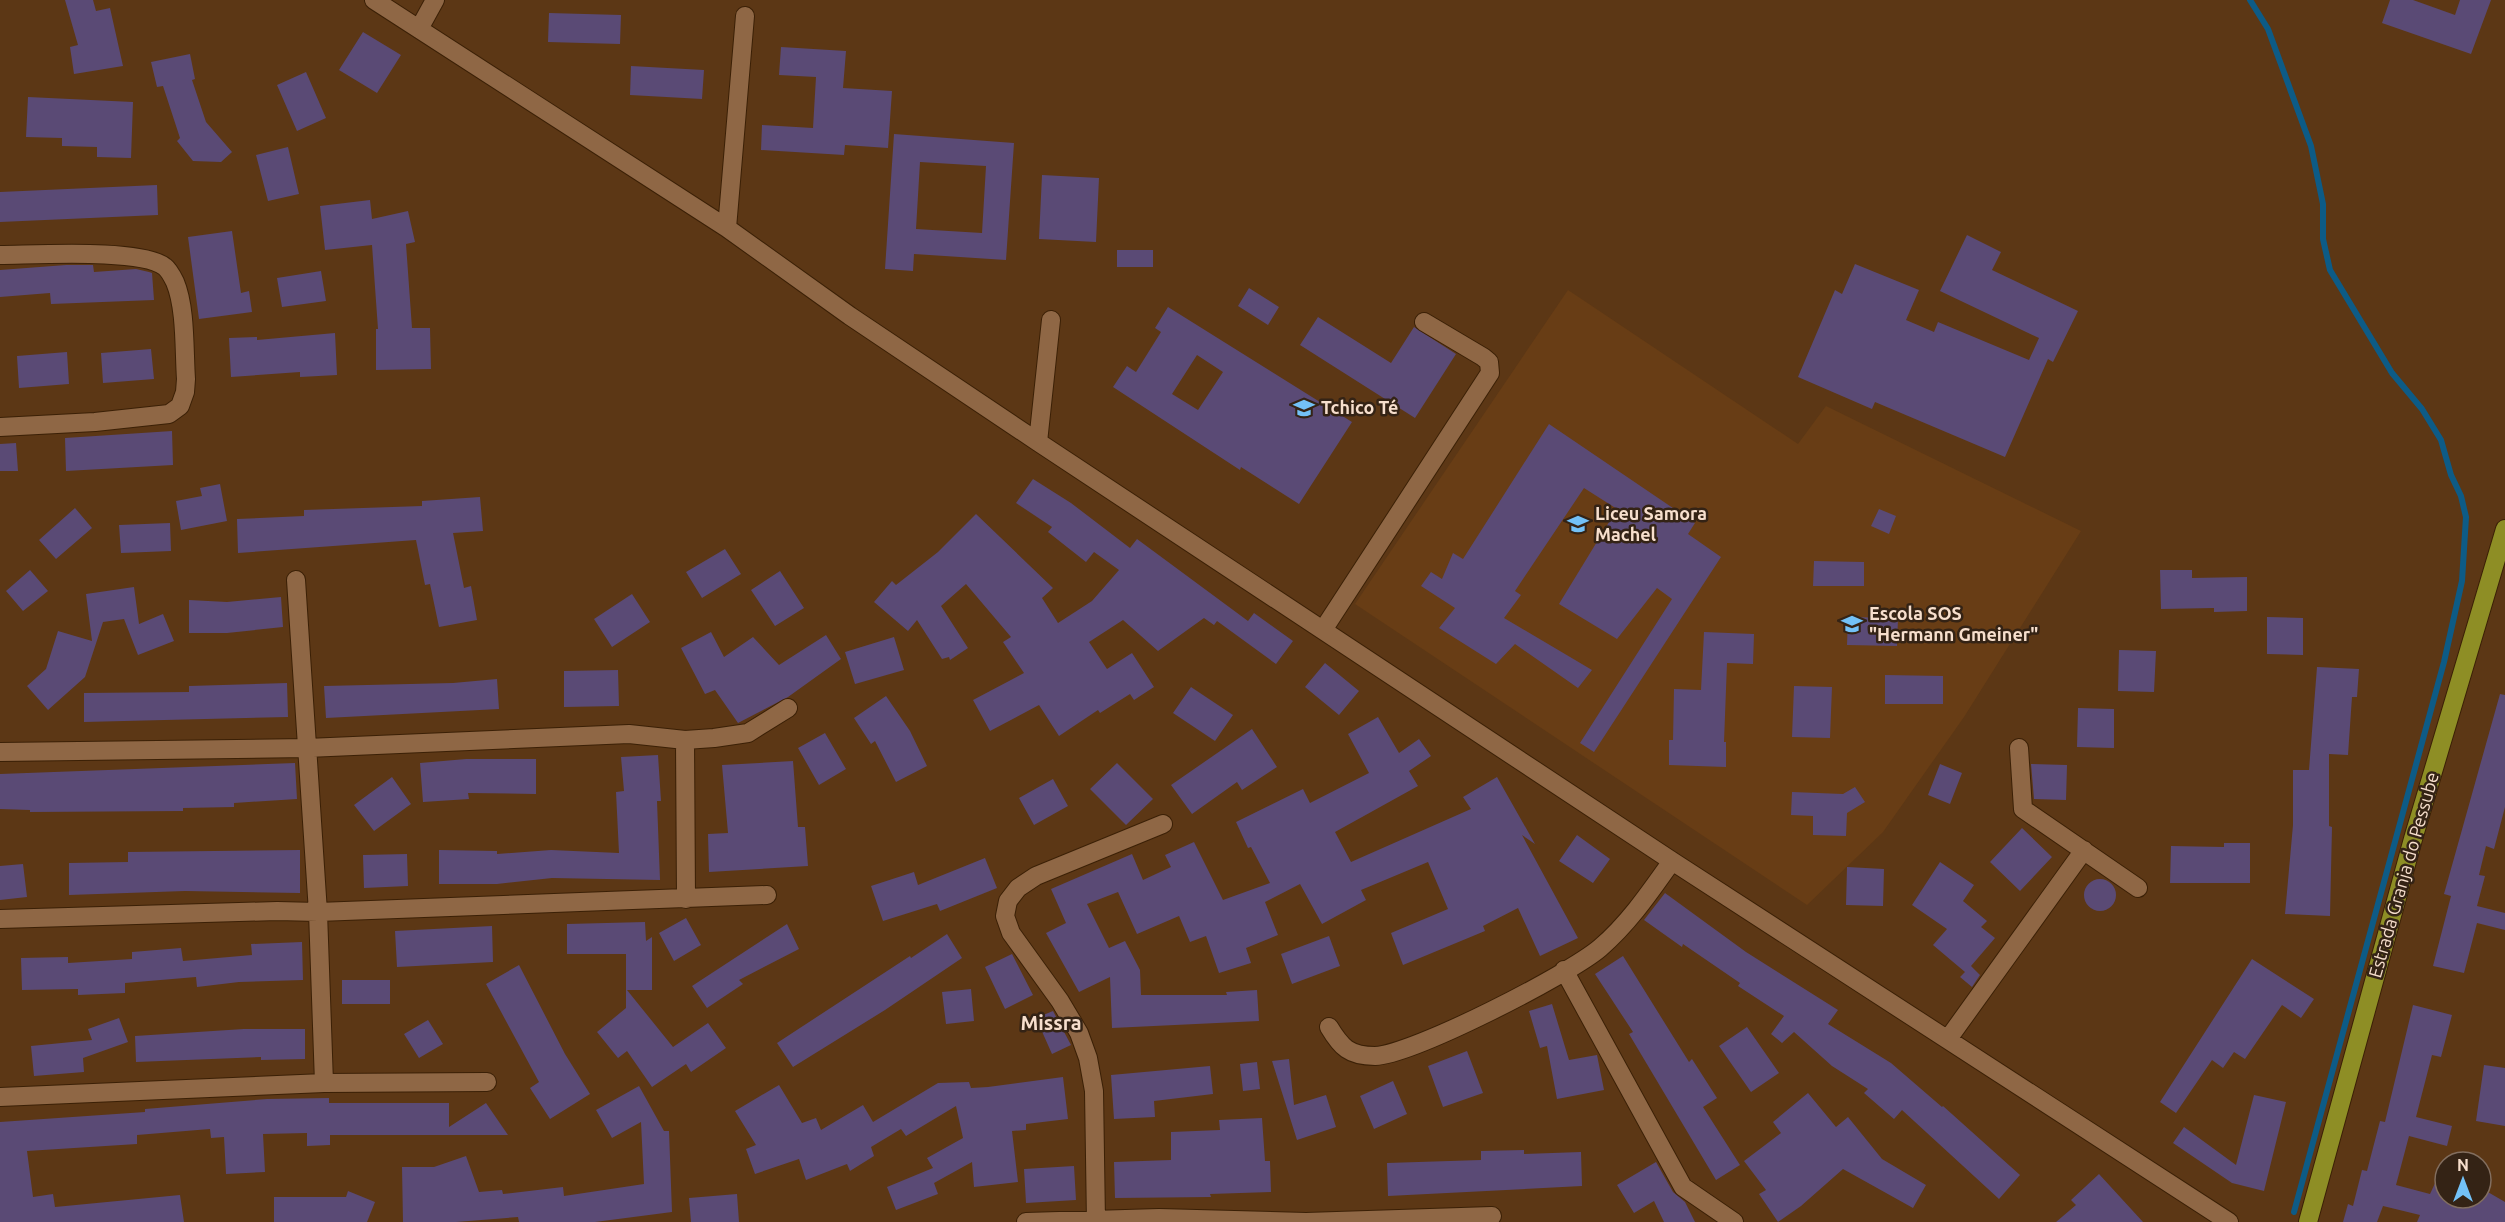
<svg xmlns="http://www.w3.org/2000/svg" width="2505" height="1222" font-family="Ubuntu,sans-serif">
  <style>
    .built { fill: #683d15 }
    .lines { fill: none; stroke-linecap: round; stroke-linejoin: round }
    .stream { stroke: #0d5b86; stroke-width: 6 }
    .building { fill: #5a4a75; fill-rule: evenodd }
    .minor-casing { stroke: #3b2006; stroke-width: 20 }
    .major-casing { stroke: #3b2006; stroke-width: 20 }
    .minor { stroke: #8f6745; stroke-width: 18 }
    .major { stroke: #8e8e25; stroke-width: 18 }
    .labels { text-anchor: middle; stroke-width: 5; stroke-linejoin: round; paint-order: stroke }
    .poi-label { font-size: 18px; font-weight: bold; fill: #f7dfcd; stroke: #342315; text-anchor: start }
    .street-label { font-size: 18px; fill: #f7dfcd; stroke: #342315 }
    .neighbourhood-label { font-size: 20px; font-weight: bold; fill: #f7dfcd; stroke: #342315 }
  </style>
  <rect width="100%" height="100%" fill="#5c3715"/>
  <path class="built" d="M1568 290 1798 444 1826 406 2081 531 1964 717 1883 832 1807 905 1355 604Z"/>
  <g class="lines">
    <path class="stream" d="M2250 0 2268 29 2311 146 2323 204V239L2330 270 2392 373 2422 409 2441 440 2451 475 2461 496 2466 517 2462 581 2444 662 2294 1212"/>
  </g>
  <path class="building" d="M65 0H93L96 11 110 8 123 66 74 74 70 47 78 45Z
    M2390 0H2413L2455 15 2460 0H2491L2471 54 2382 23Z
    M549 13 621 15 620 44 548 42Z
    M363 32 401 55 377 93 339 70Z
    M781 47 846 51 843 88 892 91 888 148 845 145 844 155 761 150 762 125 813 128 816 77 779 75Z
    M190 54 195 79 192 80 206 122 232 152 221 162 193 161 177 141 180 138 163 86 157 87 151 62Z
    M631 66 704 70 702 99 630 95Z
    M306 72 326 118 297 131 277 85Z
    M28 97 133 102 131 158 97 157V147L62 146V138L26 137Z
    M894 134 1014 143 1006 260 914 254 913 271 885 269ZM920 162 986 166 982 233 916 229Z
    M288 147 299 194 268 201 256 155Z
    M1042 175 1099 178 1096 242 1039 239Z
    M157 185 158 215 0 222V192Z
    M370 200 372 219 408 211 415 242 406 244 412 328H430L431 369 376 370V329H378L372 245 325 250 320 206Z
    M232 231 241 293 249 291 252 312 199 319 188 237Z
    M1967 235 2001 252 1992 270 2078 311 2053 362 2048 359 2005 457 1875 402 1872 409 1798 377 1835 290 1842 294 1855 264 1919 290 1906 320 1934 332 1938 322 2029 360 2039 338 1940 291Z
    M1117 250H1153V267H1117Z
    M66 265H93L94 272 136 269 149 272 152 273 154 300 51 304 50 293 0 297V270Z
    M321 271 326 301 282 307 277 278Z
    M1249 288 1279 307 1268 325 1238 306Z
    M1168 307 1352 422 1299 504 1241 467 1240 470 1113 387 1127 366 1136 372 1161 332 1155 328ZM1197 355 1223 372 1198 410 1172 394Z
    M1318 317 1391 363 1414 327 1456 354 1415 418 1300 345Z
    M335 333 337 375 300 377V372L231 377 229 338 257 337V340Z
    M151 349 154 379 103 383 101 353Z
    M67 352 69 384 19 388 17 356Z
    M1549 424 1695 523 1688 534 1721 557 1594 752 1580 743 1672 599 1657 588 1617 639 1559 604 1617 509 1584 488 1515 591 1521 595 1504 618 1592 670 1578 688 1515 644 1496 664 1439 628 1455 608 1421 586 1431 572 1442 579 1453 553 1463 559Z
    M172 431 173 465 66 471 65 438Z
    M16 443 18 471H0V444Z
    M1033 479 1071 503 1130 548 1137 539 1248 621 1254 613 1293 641 1276 664 1217 621 1214 625 1204 618 1158 651 1123 620 1089 642 1107 669 1132 653 1154 687 1134 700 1130 694 1100 713 1098 710 1059 736 1039 705 990 731 973 700 1024 673 1003 642 1011 637 966 584 941 606 968 648 950 660 949 657 942 659 917 620 908 631 874 602 892 581 896 585 938 552 976 514 1053 588 1042 598 1058 623 1092 601 1119 570 1094 552 1086 562 1048 532 1052 527 1016 503Z
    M220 484 227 521 181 530 176 501 202 496 200 488Z
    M480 497 483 531 453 533 464 588 471 586 477 620 439 627 430 584 425 585 416 540 238 553 237 519 304 516V510L422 506V501Z
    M75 508 92 528 56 559 39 540Z
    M1879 509 1896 516 1889 534 1871 526Z
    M170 523 171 551 121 553 119 525Z
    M725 549 741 574 702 598 686 572Z
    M1814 561 1864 562V586H1813Z
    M30 570 48 591 23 611 6 591Z
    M2160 570H2192V578L2247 577V611L2214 612V608L2161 609Z
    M780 571 804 608 775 626 751 590Z
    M134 587 139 624 163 614 174 641 138 655 124 619 103 622 85 677 48 710 27 686 46 669 58 631 92 641 86 594Z
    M632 594 650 622 612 647 594 619Z
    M281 597 283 627 227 633H189V600L227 602Z
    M1848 617 1898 618 1897 646 1847 645Z
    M2267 617 2303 618V655L2267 654Z
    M711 632 724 657 753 637 779 665 826 635 841 659 788 697 738 723 715 690 705 694 681 648Z
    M1704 632 1754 634 1753 664 1727 663 1724 742H1726V767L1669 765V740H1673L1674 689 1701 690Z
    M894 637 904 670 855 684 845 652Z
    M2119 650 2156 651 2154 692 2118 691Z
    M1325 663 1359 691 1339 715 1305 687Z
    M2317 667 2359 669 2357 697H2352L2348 755 2329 754V826L2332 827 2330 916 2285 914 2293 825V770H2309Z
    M618 670 619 706 564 707V671Z
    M1885 675 1943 676V704H1885Z
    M497 679 499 709 326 718 324 686 453 683Z
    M287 683 288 717 84 722V693L189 692V686Z
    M1794 686 1832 687 1830 738 1792 737Z
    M1191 687 1233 715 1215 741 1173 713Z
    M2500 694 2505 695V807L2494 849 2486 846 2479 875 2485 876 2477 906 2505 913V930L2477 923 2464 973 2433 966 2451 896 2444 894Z
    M886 696 910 731 927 766 896 782 875 741 871 744 854 718Z
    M2078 708 2114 709V748L2077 747Z
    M1378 717 1399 753 1419 739 1431 756 1409 771 1418 786 1335 832 1351 862 1471 809 1463 797 1497 777 1535 844 1522 835 1578 938 1540 956 1518 908 1483 926 1485 931 1403 965 1391 933 1448 909 1428 862 1361 890 1366 900 1322 924 1300 884 1265 902 1278 935 1246 948 1251 963 1219 973 1206 936 1190 942 1179 916 1137 934 1118 892 1087 904 1109 948 1125 941 1140 970 1141 995H1227L1226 992 1257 990 1259 1021 1112 1028 1110 977 1079 992 1046 933 1066 923 1051 889 1132 854 1143 880 1171 867 1165 855 1194 842 1223 900 1270 883 1251 847 1248 848 1236 822 1303 789 1310 803 1369 773 1348 734Z
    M1252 729 1277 767 1242 790 1237 782 1192 814 1171 785Z
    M825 733 846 769 819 785 798 748Z
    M658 755 661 801H657L660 880 552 878 497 884H439V850L497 851V854L551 850 619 853 616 792 624 791 621 757Z
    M466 759H536V794L468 793 469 799 423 802 420 763Z
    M793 761 798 827H805L808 866 709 872 708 834 728 833 722 765Z
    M295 763 297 799 234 803V807L183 808V811L30 812V810L0 809V774Z
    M1117 763 1153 799 1126 825 1090 789Z
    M1940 764 1962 773 1950 804 1928 795Z
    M2031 764 2067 765 2066 800 2034 799Z
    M392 777 411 804 374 831 354 805Z
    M1053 779 1068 806 1034 825 1019 798Z
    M1855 787 1865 802 1847 813 1846 836 1813 835V816L1791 815 1792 792 1843 794Z
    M2022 828 2052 857 2020 891 1990 862Z
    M1577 835 1610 859 1593 883 1559 861Z
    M2224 843H2250V883H2170L2171 846 2224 847Z
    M300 850V893L185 891 69 895V863L128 862V852Z
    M407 854 408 886 364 888 363 855Z
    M985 858 997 888 940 911 937 904 883 921 871 886 914 872 918 885Z
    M1940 862 1974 885 1963 901 1987 921 1981 927 1995 938 1971 966 1980 975 1972 987 1960 977 1965 972 1933 945 1947 929 1912 905Z
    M23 864 27 897 0 900V866Z
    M1847 867 1884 869 1883 906 1846 905Z
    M2084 895a16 16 0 1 1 32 0a16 16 0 1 1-32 0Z
    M1665 893 1746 952 1838 1010 1828 1024 1891 1063 1942 1107 1943 1106 2020 1175 1999 1199 1902 1110 1894 1119 1864 1093 1868 1089 1832 1066 1794 1032 1782 1043 1771 1034 1784 1016 1738 986 1740 983 1683 944 1682 947 1644 920Z
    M686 918 701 945 674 961 659 933Z
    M645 922 646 941 652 937V990H627L673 1047 708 1023 726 1048 691 1072 686 1064 652 1087 627 1051 618 1058 597 1032 626 1008V954H567V924Z
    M787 924 799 949 739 980 743 984 707 1008 692 986Z
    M492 926 493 962 397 967 395 931Z
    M947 934 962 958 885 1010 793 1067 777 1043 910 956 911 958Z
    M1329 936 1340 966 1292 984 1281 954Z
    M302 942 303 980 239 982 197 987 196 977 125 983V993L78 995V989L22 990 21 958 68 957V963L132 959V952L181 948 183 961 252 955 251 944Z
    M1012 954 1033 995 1005 1009 985 967Z
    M1623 956 1689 1062 1692 1059 1717 1098 1703 1107 1740 1165 1716 1180 1629 1034 1633 1032 1595 974Z
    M2252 959 2314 999 2301 1018 2282 1005 2245 1059 2234 1052 2223 1068 2212 1060 2176 1113 2160 1102Z
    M519 965 565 1054 590 1094 550 1119 530 1088 539 1082 486 984Z
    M342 980H390V1004H342Z
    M971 989 974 1021 946 1024 942 992Z
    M1552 1004 1569 1060 1597 1055 1604 1090 1557 1099 1547 1046 1540 1048 1529 1011Z
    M2413 1005 2452 1015 2441 1057 2432 1055 2416 1117 2452 1126 2447 1146 2409 1136 2396 1185 2430 1194 2445 1162V1198H2481V1188L2505 1202V1222H2417L2420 1215 2383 1206 2377 1222H2343L2348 1204 2353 1206 2362 1170 2367 1171 2380 1121 2385 1122Z
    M1053 1011 1071 1045 1052 1054 1036 1018Z
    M119 1018 128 1042 83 1058 84 1072 34 1076 31 1046 92 1040 88 1029Z
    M428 1020 443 1044 419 1058 404 1034Z
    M1747 1027 1779 1073 1751 1092 1719 1046Z
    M244 1029H305V1059L261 1060V1057L136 1062 135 1036Z
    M1467 1051 1483 1093 1443 1107 1428 1066Z
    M1289 1059 1294 1105 1326 1095 1336 1127 1297 1140 1272 1061Z
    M1257 1062 1260 1089 1243 1091 1240 1064Z
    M2484 1065 2505 1068V1126L2476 1121Z
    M1210 1066 1213 1094 1154 1101 1155 1117 1114 1119 1111 1075Z
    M1063 1077 1068 1119 1026 1124V1130L1012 1131 1018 1182 974 1187 972 1162 934 1183 938 1194 896 1210 887 1187 933 1168 927 1158 963 1138 956 1106 906 1136 901 1129 871 1147 874 1156 850 1171 847 1164 806 1180 799 1159 755 1174 746 1149 756 1145 735 1111 779 1085 802 1123 816 1118 821 1130 863 1105 873 1122 938 1083 969 1082 971 1088 988 1087Z
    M1393 1081 1407 1114 1374 1129 1360 1096Z
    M639 1086 664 1131H669L672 1212 595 1222H519L518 1217 456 1222H403L402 1167H434L466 1156 479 1192 502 1190 503 1194 563 1187 564 1196 644 1184 641 1122 612 1138 596 1110Z
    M1808 1093 1836 1127 1848 1117 1882 1159 1926 1185 1913 1208 1843 1169 1801 1206 1778 1222 1759 1194 1766 1190 1744 1161 1781 1133 1773 1122Z
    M2254 1095 2286 1102 2264 1191 2232 1183 2173 1143 2184 1127 2236 1165Z
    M329 1098V1103H449V1127L486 1103 508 1135H330V1145L307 1146V1133L263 1134 265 1172 226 1174 224 1137 211 1138 210 1129 137 1135V1144L27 1151 33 1197 53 1194 55 1207 180 1195 184 1222H0V1122L145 1112V1109L267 1099Z
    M1262 1118 1265 1161H1270L1271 1192 1210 1194 1211 1197 1115 1198 1114 1162 1171 1160V1132L1220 1130 1219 1120Z
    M1524 1150V1154L1581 1152 1582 1186 1388 1196 1387 1163 1481 1160V1151Z
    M1656 1162 1673 1192 1685 1202 1695 1222H1664L1654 1201 1634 1213 1617 1185Z
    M1074 1166 1076 1200 1026 1203 1024 1169Z
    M2099 1174 2143 1222H2056L2076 1205 2071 1200Z
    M348 1191 375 1202 367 1222H274V1197H346Z
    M737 1194 739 1222H691L689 1198Z"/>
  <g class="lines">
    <defs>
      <path id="minor" d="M374 0 727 228 850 316 1038 442 1672 861 2229 1222
        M419 29 435 0
        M727 228 745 16
        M0 255C33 255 143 248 165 267 169 270 173 278 175 282 186 308 184 351 186 379L185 392 180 406 169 414 95 422 0 427
        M1038 442 1051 320
        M296 580 318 912 324 1083
        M1323 630 1490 373 1489 362 1483 357 1424 322
        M685 740 686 899
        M2019 748 2023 809 2138 888
        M0 752 307 748 629 734 685 740 714 738 748 733 788 708
        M0 919 277 911 318 912 767 895
        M1564 970 1683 1187 1734 1222
        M1329 1027C1341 1047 1349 1056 1375 1056 1414 1054 1568 975 1600 948 1629 923 1650 892 1672 861
        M1948 1039 2084 850
        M0 1097 324 1083 487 1082
        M1026 1222 1159 1218 1306 1222 1492 1216
        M1096 1222 1094 1091 1088 1058 1079 1033 1060 1001 1011 933 1005 916 1008 901 1018 888 1036 876 1163 824"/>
      <path id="major" d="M2308 1222 2413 839 2505 529"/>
    </defs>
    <use href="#minor" class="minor-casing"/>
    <use href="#major" class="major-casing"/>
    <use href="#minor" class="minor"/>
    <use href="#major" class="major"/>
  </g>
  <defs>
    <symbol id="school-bare" viewBox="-9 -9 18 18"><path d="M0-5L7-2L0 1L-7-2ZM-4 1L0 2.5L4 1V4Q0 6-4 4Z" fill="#73c1f6" stroke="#342315" stroke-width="2.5" paint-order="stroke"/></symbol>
  </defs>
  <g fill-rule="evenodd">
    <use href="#school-bare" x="1289" y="393" width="30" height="30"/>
    <use href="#school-bare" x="1563" y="509" width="30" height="30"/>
    <use href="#school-bare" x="1837" y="609" width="30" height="30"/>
  </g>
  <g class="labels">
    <g class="poi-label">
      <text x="1321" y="414">Tchico Té</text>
      <text x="1595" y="520">Liceu Samora<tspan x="1595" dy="21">Machel</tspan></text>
      <text x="1869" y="620">Escola SOS<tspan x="1869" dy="21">"Hermann Gmeiner"</tspan></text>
    </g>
    <g class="street-label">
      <text transform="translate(2404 875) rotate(-74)" y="6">Estrada Granja do Pessube</text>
    </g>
    <g class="neighbourhood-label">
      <text x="1051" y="1030">Missra</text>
    </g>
  </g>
  <g transform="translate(2463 1180)"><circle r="28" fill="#342315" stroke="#826e5f" stroke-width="1.5"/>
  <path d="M0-4.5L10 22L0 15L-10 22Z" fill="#73c1f6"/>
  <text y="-9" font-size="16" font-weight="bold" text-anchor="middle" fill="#f7dfcd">N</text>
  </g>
</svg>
